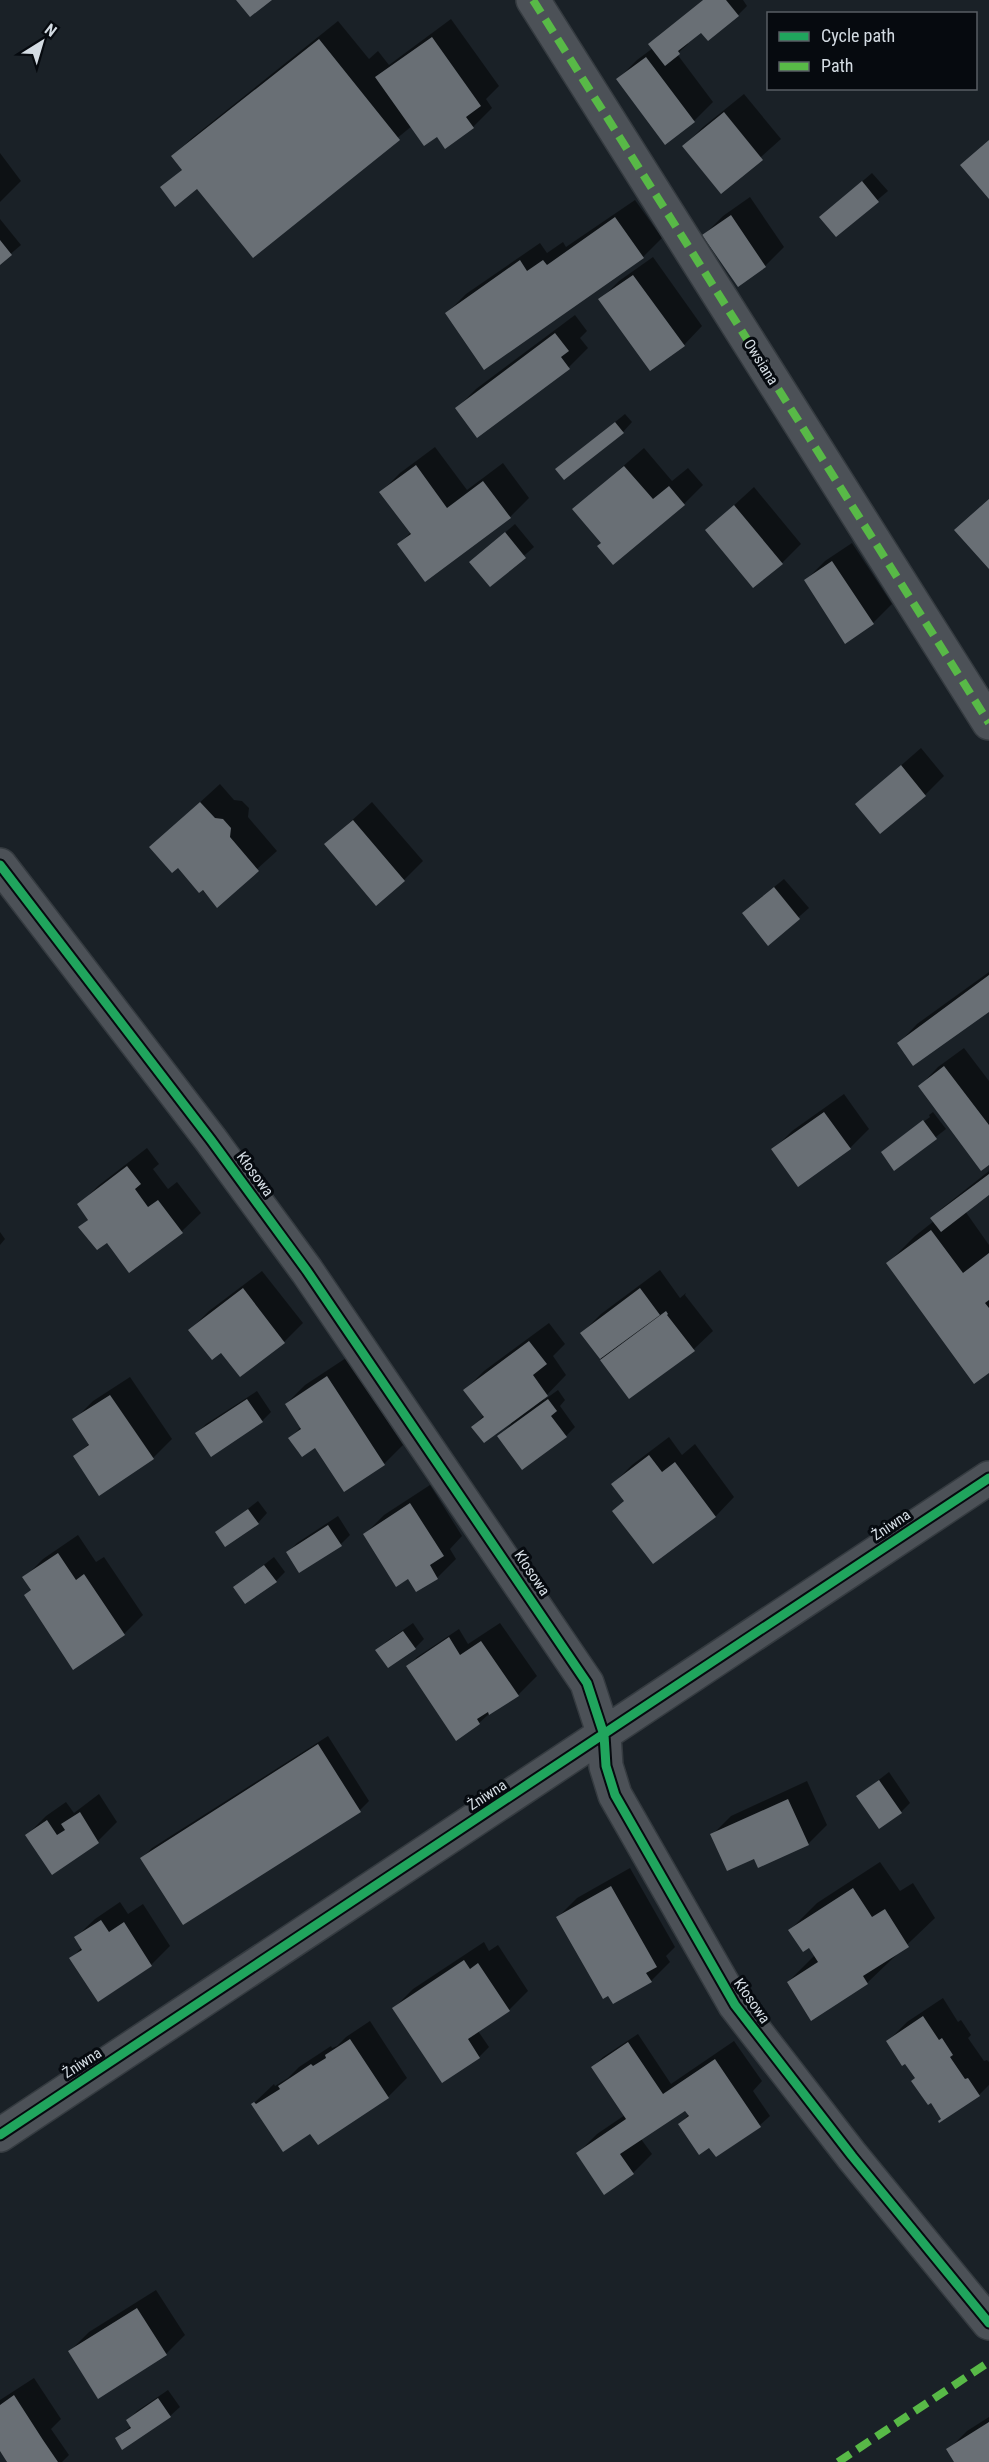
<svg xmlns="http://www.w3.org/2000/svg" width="989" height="2462" font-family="'Roboto Condensed',sans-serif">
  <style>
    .shadow { fill: #0007 }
    .building { fill: #696f75 }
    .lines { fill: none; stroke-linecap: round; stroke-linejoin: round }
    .street-casing { stroke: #353b40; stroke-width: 36 }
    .street { stroke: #4c5157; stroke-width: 33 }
    .quiet { stroke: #58b947; stroke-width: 8; stroke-dasharray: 15 8; stroke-linecap: butt }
    .cycleway-casing { stroke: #060a0f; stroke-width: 13 }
    .cycleway { stroke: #20a55d; stroke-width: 9 }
    .labels { text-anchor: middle; stroke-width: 6; stroke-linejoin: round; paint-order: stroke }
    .street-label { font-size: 15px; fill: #d4dce3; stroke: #060a0f }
  </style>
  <rect width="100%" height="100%" fill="#1a2127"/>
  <path class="shadow" d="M703 0H743L747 6 738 15 701 30 687 42 688 44 677 54 713 102 694 121 618 79 637 60 653 48 650 44 659 35Z
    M451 19 499 86 486 99 492 108 473 127 437 135 412 126 253 256 197 187 162 188 183 169 173 156 192 138 338 21 369 59 378 51 389 65Z
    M744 94 781 139 722 192 684 146 703 127Z
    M0 153 21 181 0 202Z
    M872 173 888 191 836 235 821 217Z
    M750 197 784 247 765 266 704 235 723 216Z
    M635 200 662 238 643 257 447 313 466 294 540 243 547 253 563 242 566 247Z
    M0 219 21 245 0 263Z
    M653 257 702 326 684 345 600 300 619 281Z
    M575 315 587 331 580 338 588 348 569 367 457 408 476 389Z
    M625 414 632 422 623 432 557 469Z
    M435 447 467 490 503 463 529 498 510 517 399 544 411 532 381 492 400 473Z
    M644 448 672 481 688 468 703 485 684 504 602 543 574 509Z
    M754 487 801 544 782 563 707 530Z
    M515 524 534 547 490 585 471 562Z
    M852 543 892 604 873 623 806 580 825 561Z
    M921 748 944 776 925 795 880 832 857 804Z
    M220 784 234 800 242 801 249 808 248 817 277 851 217 905 178 866 151 847Z
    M372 802 423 861 404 880 326 844Z
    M784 879 809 908 769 943 753 904Z
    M989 972V1010L899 1043 917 1024Z
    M964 1048 989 1081V1163L920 1086 938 1067Z
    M844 1094 869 1129 850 1148 773 1150 792 1131Z
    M933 1112 946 1129 895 1169 882 1152 930 1117 929 1115Z
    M147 1148 159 1164 153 1169 168 1189 177 1182 201 1213 182 1231 107 1241 80 1227 89 1219 79 1205 98 1186Z
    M989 1171V1193L965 1211 989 1245V1371L888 1263 915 1236 934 1221 932 1219 941 1209Z
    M0 1232 5 1239 0 1245Z
    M660 1270 680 1298 686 1293 685 1295 713 1331 694 1349 630 1397 582 1333 601 1314Z
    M262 1271 303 1323 284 1342 221 1351 190 1330 209 1311Z
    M549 1323 565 1344 553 1356 566 1375 543 1399 544 1400 558 1390 565 1400 560 1406 575 1427 566 1436H499L511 1424 510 1422 473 1427 484 1415 465 1390 484 1371Z
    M346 1358 403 1445 384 1464 290 1438 301 1427 286 1404 305 1385Z
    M130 1377 172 1439 153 1458 75 1456 90 1443 74 1420 93 1401Z
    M257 1391 271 1412 262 1421 197 1433 206 1424Z
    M669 1437 682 1455 695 1444 734 1497 716 1516 653 1562 614 1511 625 1500 613 1484 632 1465Z
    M430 1485 462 1536 450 1549 456 1559 437 1578 409 1577 365 1534 384 1515Z
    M258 1501 267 1513 258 1523 217 1533Z
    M338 1516 350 1535 341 1544 288 1552 297 1543Z
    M78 1535 96 1562 104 1557 143 1615 124 1634 32 1589 24 1578 43 1559Z
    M274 1557 285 1572 276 1581 235 1587Z
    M413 1623 424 1639 415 1648 377 1651 387 1641Z
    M500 1623 537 1676 518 1695 489 1714 479 1723 408 1666 417 1657 459 1629 468 1644Z
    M328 1736 369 1801 360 1810 142 1858 152 1848Z
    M889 1772 910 1803 901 1812 858 1796Z
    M807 1781 827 1825 808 1844 755 1857 712 1835 731 1816Z
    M99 1794 117 1822 98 1841 53 1873 27 1835 46 1816 66 1802 74 1813Z
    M880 1862 900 1891 913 1883 935 1918 867 1983 788 1982 815 1955 809 1946 790 1930 817 1903Z
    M630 1868 675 1947 666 1956 670 1962 651 1981 608 1994 558 1917 577 1898Z
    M120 1902 128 1914 143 1904 170 1946 151 1965 71 1959 82 1947 76 1937 95 1919Z
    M484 1942 489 1951 498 1945 528 1991 509 2010 478 2031 489 2047 479 2057 394 2008 413 1989Z
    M943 1998 958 2022 961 2020 971 2035 968 2038 984 2061 987 2060 989 2062V2085L979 2095 943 2119 906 2062 888 2041 907 2022Z
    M370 2021 407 2078 388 2097 318 2143 311 2132 253 2104 274 2084 275 2086 288 2078 299 2067 331 2046 332 2048 337 2046 346 2037Z
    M638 2034 671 2084 734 2041 762 2081 753 2091 770 2116 760 2125 717 2155 710 2145 680 2124 689 2114 685 2109 641 2139 652 2154 633 2173 578 2153 597 2134 625 2115 593 2067 603 2057Z
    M156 2290 185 2335 166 2354 70 2351 89 2332Z
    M34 2378 61 2419 51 2429 69 2455 62 2462H6L8 2460 0 2448V2400Z
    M168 2390 180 2407 170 2416 117 2438 131 2426 128 2420 137 2411Z
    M989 2417V2462H956L948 2450 967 2431Z"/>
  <path class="building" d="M236 0H272L250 17Z
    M703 0H726L739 16 708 41 701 33 678 51 680 54 665 66 648 44Z
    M432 37 481 106 466 117 474 128 445 149 437 137 424 146 375 77Z
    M319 39 400 140 253 258 197 189 175 207 160 187 182 170 171 156Z
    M646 57 695 122 665 145 616 79Z
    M724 112 763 160 721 194 682 146Z
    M989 140V199L960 165Z
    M862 181 879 202 836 237 819 217Z
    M731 215 766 267 738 287 702 235Z
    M615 217 644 258 484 370 445 313 520 260 527 271 543 260 547 265Z
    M0 240 12 255 0 265Z
    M633 275 685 346 650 371 598 299Z
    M555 333 569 351 561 357 570 369 477 438 455 408Z
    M615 422 624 433 564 480 555 469Z
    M416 465 447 508 483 481 511 518 425 582 397 544 411 534 379 492Z
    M624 466 653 499 669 486 685 505 613 565 597 546 601 543 572 509Z
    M989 499V569L954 530Z
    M734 505 783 564 753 588 705 530Z
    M505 532 526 558 490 587 469 562Z
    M832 561 874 624 845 644 804 580Z
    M901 765 926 796 880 834 855 804Z
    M200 802 215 818 223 819 231 828 230 837 259 871 217 908 203 890 199 893 178 868 172 873 149 847Z
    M353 820 405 881 376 906 324 844Z
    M774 887 800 919 768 946 742 913Z
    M989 975V1012L913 1066 897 1043Z
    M944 1066 989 1125V1165L981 1171 918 1086Z
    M824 1112 851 1149 798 1187 771 1149Z
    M923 1120 937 1139 894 1171 881 1152Z
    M127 1166 141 1184 135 1189 148 1207 158 1200 183 1233 129 1273 107 1243 97 1250 78 1227 88 1220 77 1204Z
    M989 1174V1195L941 1232 930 1218Z
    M931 1230 963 1273 989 1253V1300L985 1303 989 1308V1373L974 1384 886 1263Z
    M243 1288 285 1343 240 1377 221 1353 212 1360 188 1330Z
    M640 1288 660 1315 600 1359 580 1333Z
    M666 1311 668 1314 667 1315 695 1351 629 1399 600 1360Z
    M529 1341 547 1364 533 1375 548 1396 484 1443 471 1427 484 1417 463 1390Z
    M327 1376 385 1465 344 1492 315 1448 302 1457 288 1438 301 1429 285 1404Z
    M110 1395 154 1459 99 1496 73 1456 89 1445 72 1419Z
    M247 1399 263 1422 211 1457 195 1433Z
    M548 1399 557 1411 551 1416 567 1437 522 1470 497 1436Z
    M649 1455 662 1472 675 1462 716 1517 653 1564 612 1511 624 1501 611 1484Z
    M410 1503 444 1556 430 1565 438 1579 416 1592 408 1579 396 1587 363 1534Z
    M248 1509 259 1524 225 1547 215 1532Z
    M328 1525 342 1546 299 1573 286 1552Z
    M58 1553 76 1580 84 1574 125 1635 73 1670 24 1595 31 1590 22 1577Z
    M264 1565 277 1582 245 1604 233 1587Z
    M403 1631 416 1649 388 1668 375 1650Z
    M449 1637 460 1655 481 1641 519 1696 489 1715 488 1712 477 1719 480 1724 456 1741 406 1666Z
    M318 1744 361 1812 183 1925 140 1858Z
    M879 1780 902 1813 879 1829 856 1796Z
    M788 1799 809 1845 758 1868 754 1859 727 1871 710 1834Z
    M80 1812 99 1843 52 1875 25 1835 47 1820 57 1835 65 1830 61 1824Z
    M611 1886 657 1967 646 1973 652 1982 613 2004 608 1996 603 1999 556 1917Z
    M853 1888 872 1917 885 1909 909 1947 863 1976 868 1984 811 2021 787 1982 818 1962 809 1948 803 1952 788 1930Z
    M101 1920 109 1932 124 1922 152 1966 98 2002 69 1958 82 1950 74 1937Z
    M464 1960 470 1969 478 1963 510 2011 468 2039 480 2058 442 2083 392 2008Z
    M923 2016 939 2040 942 2038 953 2055 950 2057 965 2079 968 2078 980 2096 939 2123 938 2121 941 2119 931 2103 928 2105 911 2081 915 2078 905 2064 902 2066 886 2041Z
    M350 2039 389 2098 318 2145 310 2134 283 2152 251 2104 254 2102 256 2104 280 2089 278 2086 311 2064 313 2066 326 2058 325 2055Z
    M628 2042 663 2094 715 2059 761 2127 716 2157 709 2148 699 2155 678 2124 689 2116 685 2111 620 2154 634 2174 604 2195 576 2153 626 2119 591 2067Z
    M137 2308 167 2355 98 2399 68 2351Z
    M14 2395 43 2440 58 2462H7L0 2451V2405Z
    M158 2398 171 2417 122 2450 115 2438 131 2428 126 2420Z
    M989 2422V2462H954L946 2449Z"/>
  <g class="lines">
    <defs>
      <path id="street" d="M533 0 989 723
        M0 865 211 1140 307 1271 587 1683 604 1735 606 1766 615 1795 735 2005 852 2156 989 2323
        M0 2135 989 1478"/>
    </defs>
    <use href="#street" class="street-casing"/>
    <use href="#street" class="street"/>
    <path class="quiet" d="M533 0 989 723
      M838 2462 989 2362"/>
    <defs>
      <path id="cycleway" d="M0 865 211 1140 307 1271 587 1683 604 1735 606 1766 615 1795 735 2005 852 2156 989 2323
        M0 2135 989 1478"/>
    </defs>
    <use href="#cycleway" class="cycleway-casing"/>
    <use href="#cycleway" class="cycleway"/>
  </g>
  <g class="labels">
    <g class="street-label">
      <text transform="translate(761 362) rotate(58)" y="5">Owsiana</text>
      <text transform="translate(255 1174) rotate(54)" y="5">Kłosowa</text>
      <text transform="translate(891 1525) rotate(-34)" y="5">Żniwna</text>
      <text transform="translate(532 1573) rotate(56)" y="5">Kłosowa</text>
      <text transform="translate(487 1795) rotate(-33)" y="5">Żniwna</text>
      <text transform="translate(752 2001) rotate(55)" y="5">Kłosowa</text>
      <text transform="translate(82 2063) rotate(-33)" y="5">Żniwna</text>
    </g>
  </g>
  <rect x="767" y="12" width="210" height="78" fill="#060a0f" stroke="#585e64" stroke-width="1.5"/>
  <rect x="779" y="32" width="30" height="9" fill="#20a55d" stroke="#585e64" stroke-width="1.5"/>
  <text x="821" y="42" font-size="18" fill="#d4dce3">Cycle path</text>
  <rect x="779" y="62" width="30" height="9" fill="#58b947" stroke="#585e64" stroke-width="1.5"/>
  <text x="821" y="72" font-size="18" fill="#d4dce3">Path</text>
  <g transform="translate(42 42) rotate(37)" stroke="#060a0f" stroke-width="4.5" paint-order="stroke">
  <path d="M0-4.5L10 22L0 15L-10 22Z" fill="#d4dce3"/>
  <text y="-9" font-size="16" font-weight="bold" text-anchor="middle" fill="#d4dce3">N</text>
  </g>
</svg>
